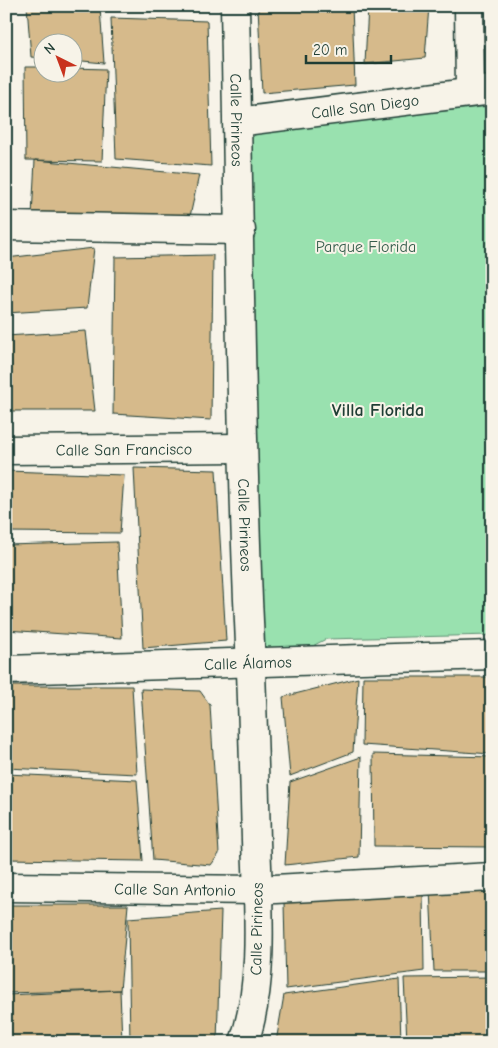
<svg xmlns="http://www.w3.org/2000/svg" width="498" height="1048" font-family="'Comic Neue',sans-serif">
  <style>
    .green { fill: #99e1af; stroke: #5c8f72 }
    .building { fill: #d6ba8b; stroke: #1f3d34 }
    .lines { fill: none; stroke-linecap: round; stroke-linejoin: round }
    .minor-casing { stroke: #1f3d34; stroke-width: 31 }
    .minor { stroke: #f7f3e8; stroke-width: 28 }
    .labels { text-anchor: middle; stroke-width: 4; stroke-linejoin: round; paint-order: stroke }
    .street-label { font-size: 16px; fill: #1f3d34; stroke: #f7f3e8 }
    .park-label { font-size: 16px; fill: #375e4d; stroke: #f7f3e8 }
    .neighbourhood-label { font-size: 18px; font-weight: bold; fill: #1f3d34; stroke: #f7f3e8 }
  </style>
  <rect width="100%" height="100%" fill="#f7f3e8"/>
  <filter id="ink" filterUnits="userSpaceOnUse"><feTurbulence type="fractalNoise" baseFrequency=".02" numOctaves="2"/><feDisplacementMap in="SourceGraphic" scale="10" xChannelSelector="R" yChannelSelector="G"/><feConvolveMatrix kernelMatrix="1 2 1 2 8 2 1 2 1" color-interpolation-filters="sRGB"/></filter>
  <g filter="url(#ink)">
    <path class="green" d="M492 106V635L326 639 301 652 264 653 250 639 247 142 261 130Z"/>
    <path class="building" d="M27 6H98L100 8 104 63 72 60V42H42V58L31 57Z
      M258 6H352L355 85 262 93Z
      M368 6H429L425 58 365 64Z
      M111 18 207 21 211 166 116 159Z
      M25 67H42V72H72V68L106 69 102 161 26 160Z
      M35 160 199 175 189 221 32 216Z
      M94 248 87 308 6 313V258Z
      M213 255 211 420 113 414 115 257Z
      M86 331 95 411H6V336Z
      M134 468 216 470 226 641 143 648Z
      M6 471 124 475 120 533 6 532Z
      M117 542 122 638 6 630V545Z
      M363 677H492V754L362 745Z
      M358 678 353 752 290 776 283 697Z
      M6 686H132L137 774 6 768Z
      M141 689 200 691 210 705 219 854 211 865 153 860Z
      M373 754 492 757V847L374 846Z
      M361 757 359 857 285 865 290 782Z
      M6 774 137 780 143 861 6 859Z
      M492 887V971H434L430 889Z
      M423 890 424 971 286 989 284 903Z
      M6 905H128L120 990 6 993Z
      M221 911 217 1042H130L128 918Z
      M492 977V1042H407L404 978Z
      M399 979 401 1042H276L284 995Z
      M120 990 122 1042H6V995Z"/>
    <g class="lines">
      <defs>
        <g id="minor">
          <path id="s1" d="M235 6C239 204 240 402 248 600 252 680 254 760 256 840 258 903 265 982 244 1042"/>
          <path d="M469 6 470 91"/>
          <path id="s2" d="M238 122 492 90"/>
          <path d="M6 226 241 230"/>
          <path id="s3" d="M6 450 242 448"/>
          <path id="s4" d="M6 670 492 655"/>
          <path id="s5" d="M6 887 257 890 492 877"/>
        </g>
      </defs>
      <use href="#minor" class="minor-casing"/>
      <use href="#minor" class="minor"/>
    </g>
  </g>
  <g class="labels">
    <g class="street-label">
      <text dy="6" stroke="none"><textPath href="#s2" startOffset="128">Calle San Diego</textPath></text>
      <text dy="6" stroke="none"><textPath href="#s1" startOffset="114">Calle Pirineos</textPath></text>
      <text dy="6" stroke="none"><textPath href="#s3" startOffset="118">Calle San Francisco</textPath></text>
      <text dy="6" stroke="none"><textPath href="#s1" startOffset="519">Calle Pirineos</textPath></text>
      <text dy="6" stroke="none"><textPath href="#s4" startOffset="242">Calle Álamos</textPath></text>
      <text dy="6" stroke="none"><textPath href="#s5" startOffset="169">Calle San Antonio</textPath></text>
      <text transform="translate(256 929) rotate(-89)" y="6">Calle Pirineos</text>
    </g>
    <g class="park-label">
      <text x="366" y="252">Parque Florida</text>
    </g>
    <g class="neighbourhood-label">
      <text x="378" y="416">Villa Florida</text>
    </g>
  </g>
  <rect width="498" height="1048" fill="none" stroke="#f7f3e8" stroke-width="25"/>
  <rect x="12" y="12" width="473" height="1023" fill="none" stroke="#1f3d34" stroke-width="2" filter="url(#ink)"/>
  <g transform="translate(58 58) rotate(318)"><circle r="24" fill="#f7f3e8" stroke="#a1aaa0"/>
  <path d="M0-4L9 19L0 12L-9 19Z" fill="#c8321e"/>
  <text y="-8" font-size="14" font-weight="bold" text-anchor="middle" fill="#1f3d34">N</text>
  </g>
  <path d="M306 55v8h85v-8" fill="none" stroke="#1f3d34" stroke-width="2.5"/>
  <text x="313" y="55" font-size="15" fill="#1f3d34" stroke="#f7f3e8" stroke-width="4" paint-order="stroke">20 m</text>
</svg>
